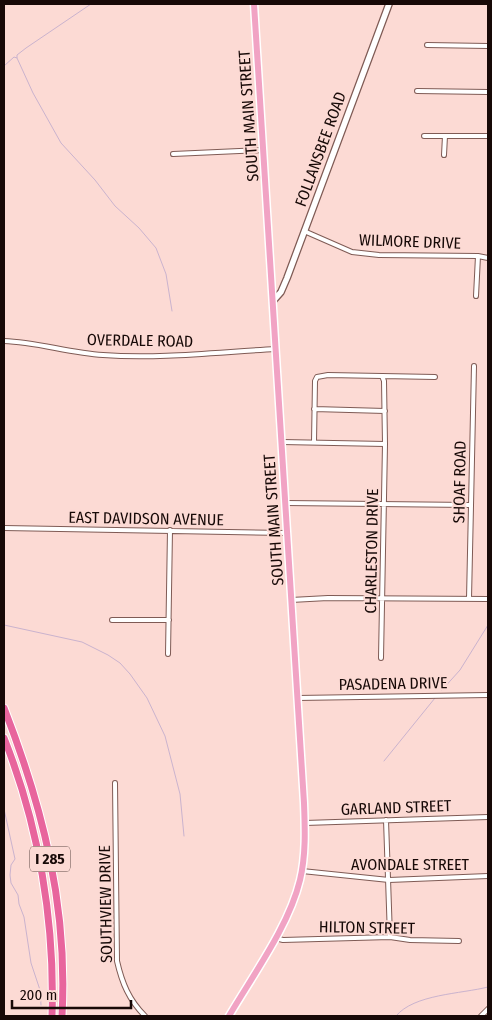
<svg xmlns="http://www.w3.org/2000/svg" width="492" height="1020" font-family="'Fira Sans Condensed',sans-serif">
  <style>
    .lines { fill: none; stroke-linecap: round; stroke-linejoin: round }
    .stream { stroke: #cab3ce; stroke-width: 1 }
    .street-casing { stroke: #7f5b55; stroke-width: 6 }
    .secondary-casing { stroke: #7f5b55; stroke-width: 8 }
    .primary-casing { stroke: #fff; stroke-width: 9 }
    .highway-casing { stroke: #fff; stroke-width: 9 }
    .street { stroke: #fff; stroke-width: 4 }
    .secondary { stroke: #fff; stroke-width: 5.5 }
    .primary { stroke: #f1a3c4; stroke-width: 6 }
    .highway { stroke: #e8659d; stroke-width: 7 }
    .labels { text-anchor: middle; stroke-width: 4; stroke-linejoin: round; paint-order: stroke }
    .shield { fill: #fcdad4; stroke: #5c4844; stroke-width: 1 }
    .shield-label { font-size: 15px; font-weight: bold; fill: #170907 }
    .street-label { font-size: 16px; fill: #170907; stroke: #fcdad4 }
  </style>
  <rect width="100%" height="100%" fill="#fcdad4"/>
  <g class="lines">
    <path class="stream" d="M17 58 33 93 61 143 95 180 115 206 139 228 156 248 166 274 172 311
      M4 66 14 57 17 58V55L26 48 91 4
      M4 625 82 642 108 655 120 663 130 674 147 698 165 736 180 794 184 836
      M442 690 460 670 488 625
      M384 761 435 698
      M4 809 15 859 11 865 10 875 11 883 18 895 19 904 24 917 31 963 40 990 41 1005
      M396 1016C414 994 461 994 488 987"/>
    <defs>
      <path id="street" d="M427 45 488 46
        M417 91 488 92
        M424 136H488
        M173 154 264 150
        M444 155 445 136
        M304 231 352 252 379 255 478 256 488 258
        M476 296 478 256
        M4 341C37 342 69 353 103 355 160 359 219 352 276 349
        M382 376 435 377
        M314 409 385 411
        M282 442 385 444
        M314 442 315 381 317 377 328 375 382 376 384 381 385 444 381 658
        M286 503 470 505
        M4 528 287 533
        M469 599 474 366
        M291 600 328 598 488 599
        M112 620H169
        M168 654 170 530
        M297 698 488 695
        M115 783 117 961C122 983 129 1000 145 1016
        M386 820 390 937
        M305 823 488 817
        M302 871 389 880 488 876
        M275 938 283 940 390 937 410 940 459 941
        M481 1016 488 1009"/>
      <path id="secondary" d="M273 301 281 292 287 278 389 4"/>
      <path id="primary" d="M229 1016C253 975 289 926 300 880 306 855 305 829 304 803L254 4"/>
      <path id="highway" d="M4 708C43 808 68 907 62 1016
        M4 738C39 826 55 922 52 1016"/>
    </defs>
    <use href="#street" class="street-casing"/>
    <use href="#secondary" class="secondary-casing"/>
    <use href="#primary" class="primary-casing"/>
    <use href="#highway" class="highway-casing"/>
    <use href="#street" class="street"/>
    <use href="#secondary" class="secondary"/>
    <use href="#primary" class="primary"/>
    <use href="#highway" class="highway"/>
  </g>
  <g class="labels">
    <rect class="shield" x="30" y="846.5" width="40" height="25" rx="4"/>
    <g class="shield-label">
      <text x="50" y="864">I 285</text>
    </g>
    <g class="street-label">
      <text transform="translate(248 116) rotate(-94)" y="6">SOUTH MAIN STREET</text>
      <text transform="translate(320 149) rotate(-70)" y="6">FOLLANSBEE ROAD</text>
      <text transform="translate(410 241) rotate(2)" y="6">WILMORE DRIVE</text>
      <text transform="translate(140 340) rotate(1)" y="6">OVERDALE ROAD</text>
      <text transform="translate(459 482) rotate(-89)" y="6">SHOAF ROAD</text>
      <text transform="translate(146 518) rotate(1)" y="6">EAST DAVIDSON AVENUE</text>
      <text transform="translate(273 520) rotate(-94)" y="6">SOUTH MAIN STREET</text>
      <text transform="translate(371 551) rotate(-89)" y="6">CHARLESTON DRIVE</text>
      <text transform="translate(393 683) rotate(-1)" y="6">PASADENA DRIVE</text>
      <text transform="translate(396 807) rotate(-2)" y="6">GARLAND STREET</text>
      <text x="410" y="870">AVONDALE STREET</text>
      <text transform="translate(105 904) rotate(-91)" y="6">SOUTHVIEW DRIVE</text>
      <text transform="translate(367 927) rotate(1)" y="6">HILTON STREET</text>
    </g>
  </g>
  <rect width="492" height="1020" fill="none" stroke="#170907" stroke-width="10"/>
  <path d="M12 1000v8h119v-8" fill="none" stroke="#170907" stroke-width="2.5"/>
  <text x="20" y="1000" font-size="15" fill="#170907" stroke="#fcdad4" stroke-width="4" paint-order="stroke">200 m</text>
</svg>
